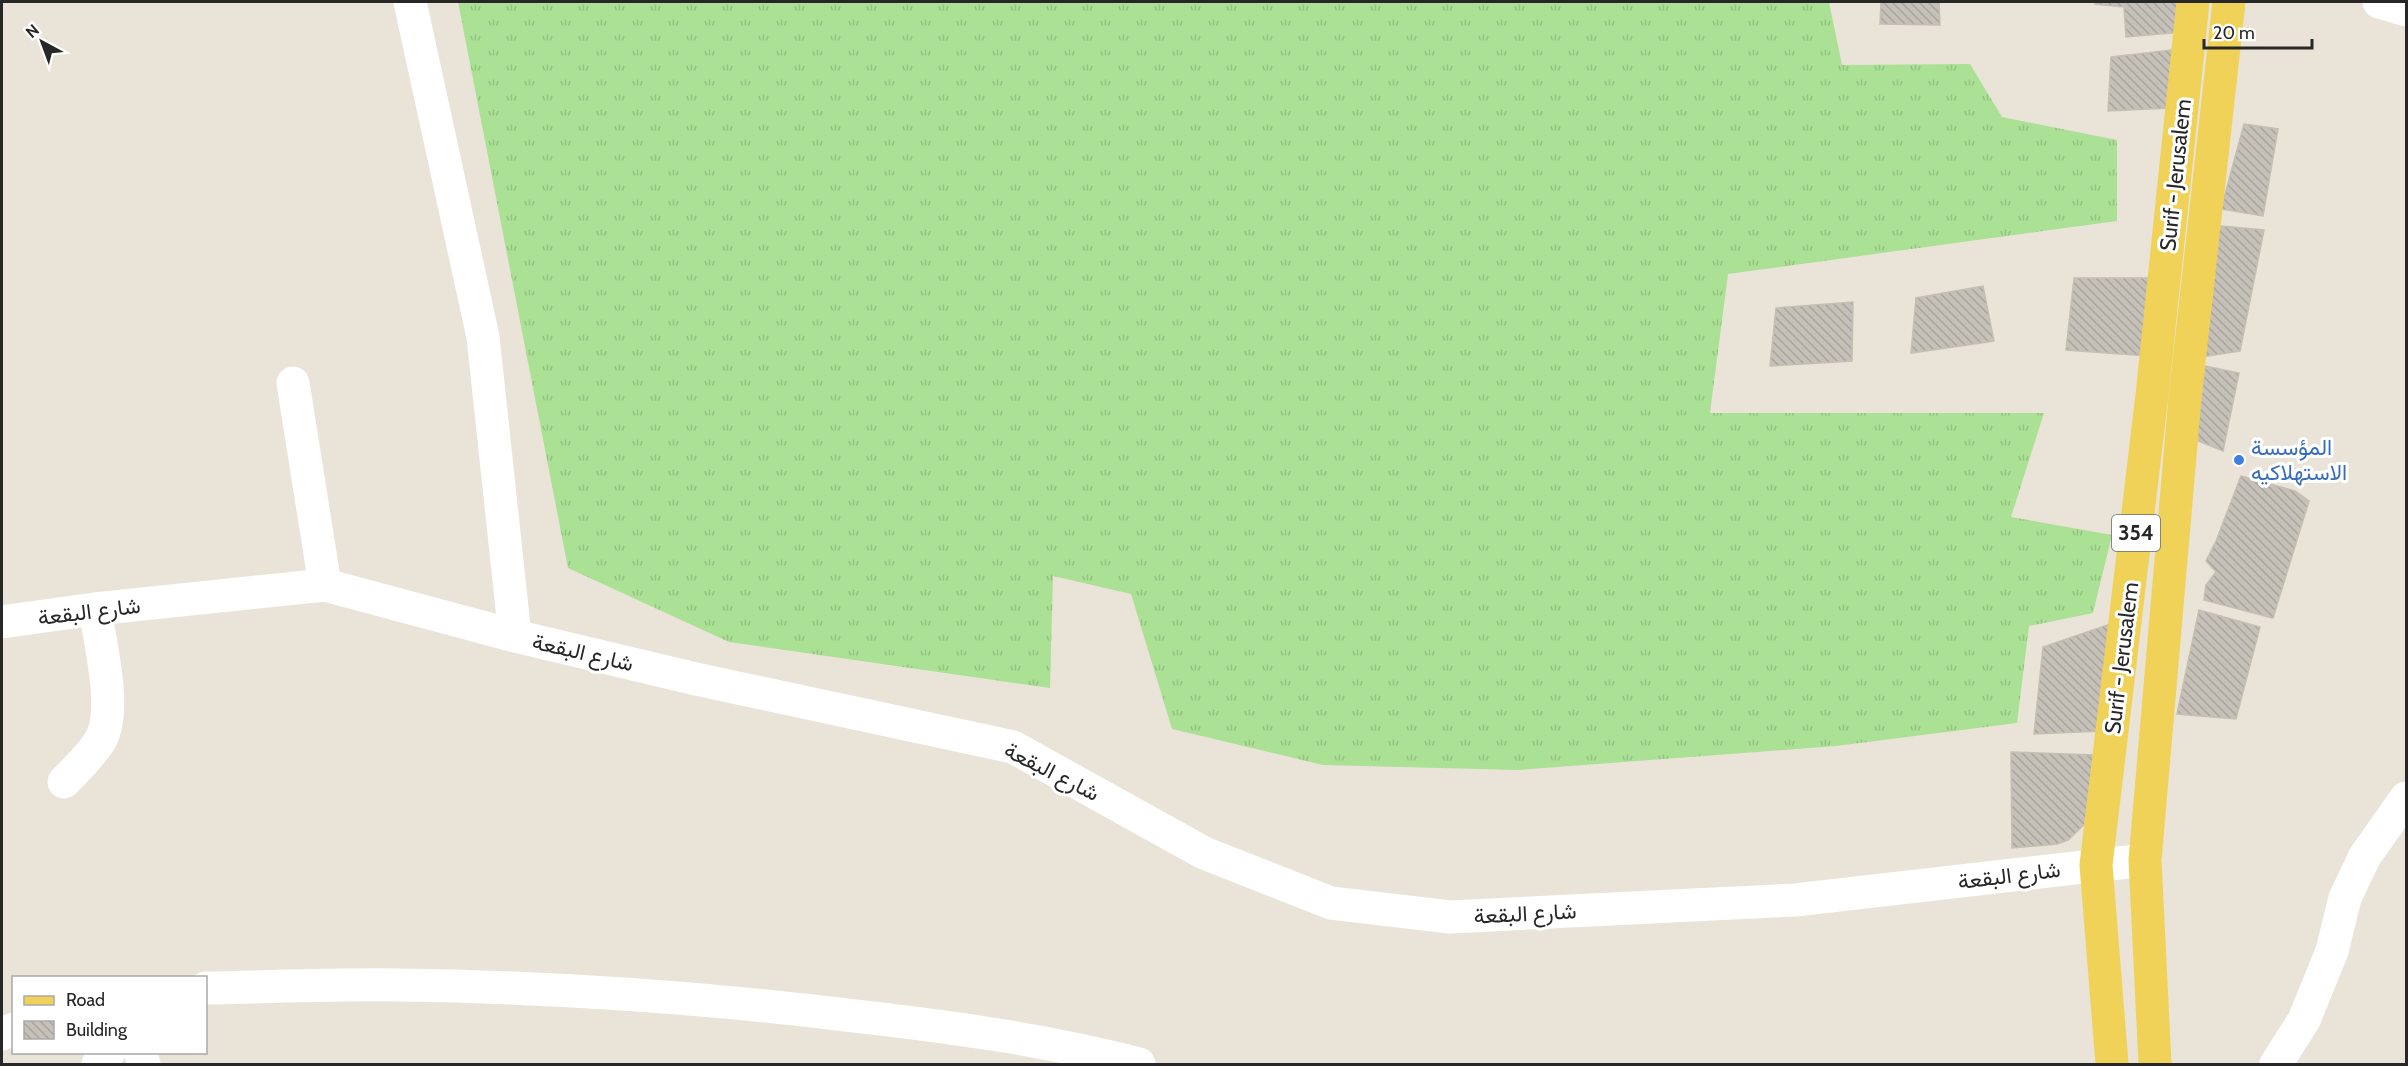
<svg xmlns="http://www.w3.org/2000/svg" width="2408" height="1066" font-family="Cabin,Vazirmatn,sans-serif">
  <style>
    .grass { fill: url(#grass-tufts) }
    .building { fill: url(#building-back-hatch); stroke: #c5bfb2; stroke-width: 1.5 }
    .lines { fill: none; stroke-linecap: round; stroke-linejoin: round }
    .street { stroke: #fff; stroke-width: 33 }
    .secondary { stroke: #fff; stroke-width: 33 }
    .primary { stroke: #f0d258; stroke-width: 33 }
    .shop-dot { fill: #3f7fe0; stroke: #fff; stroke-width: 2 }
    .labels { text-anchor: middle; stroke-width: 6; stroke-linejoin: round; paint-order: stroke }
    .shield { fill: #fff; stroke: #686868; stroke-width: 1.5 }
    .shield-label { font-size: 21px; font-weight: bold; fill: #272727 }
    .street-label { font-size: 22px; fill: #272727; stroke: #fff }
    .shop-label { font-size: 22px; fill: #366cbe; stroke: #fff; text-anchor: start }
  </style>
  <defs>
    <pattern id="grass-tufts" width="24" height="20" patternUnits="userSpaceOnUse" patternTransform="scale(1.5)"><rect width="24" height="20" fill="#abe194"/><path d="M3 7l-1-3M5 7V3M7 7l1-3M15 17l-1-3M17 17v-4M19 17l1-3" fill="none" stroke="#93c180"/></pattern>
    <pattern id="building-back-hatch" width="6" height="6" patternUnits="userSpaceOnUse" patternTransform="scale(1.5)"><rect width="6" height="6" fill="#c5c0b8"/><path d="M-1 5l2 2M0 0l6 6M5-1l2 2" fill="none" stroke="#a9a59e"/></pattern>
  </defs>
  <rect width="100%" height="100%" fill="#eae3d8"/>
  <path class="grass" d="M458 2H1829L1842 65 1970 64 2002 117 2117 140V221L1728 274 1710 413H2044L2011 517 2112 535 2093 613 2029 626 2017 723 1836 746 1518 770 1323 765 1172 729 1131 594 1053 576 1050 688 729 642 568 568Z"/>
  <path class="building" d="M1881 2H1939L1940 25 1880 24Z
    M2096 2H2183L2182 32 2126 37 2124 7 2095 4Z
    M2172 50 2170 108 2108 111 2111 57Z
    M2244 124 2278 129 2263 216 2221 209Z
    M2220 226 2264 230 2240 351 2200 357Z
    M2074 278H2154L2148 356 2066 350Z
    M1983 286 1994 341 1911 353 1916 298Z
    M1853 302 1852 361 1770 366 1776 308Z
    M2205 366 2239 373 2223 451 2196 440Z
    M2241 476 2295 491 2309 501 2273 618 2204 600 2206 585 2216 572 2206 561 2216 541Z
    M2199 610 2260 627 2236 719 2177 714Z
    M2116 622 2102 731 2034 734 2043 647Z
    M2011 752 2093 755 2092 817 2068 840 2057 844 2012 848Z"/>
  <g class="lines">
    <path class="street" d="M410 2 483 337 515 636
      M2379 2 2406 10
      M293 383 325 585
      M64 782C77 768 92 755 101 739 117 709 100 643 95 609
      M140 1052 144 1064
      M98 1064 109 1052"/>
    <path class="secondary" d="M2 622 95 609 325 585 515 636 696 679 1013 747 1204 853 1331 903 1450 917 1795 900 2145 860
      M206 988C270 987 335 984 399 985 548 987 698 997 846 1015 944 1026 1043 1039 1139 1064
      M2 1034 14 1029
      M2276 1064 2304 1020 2332 951 2345 898 2365 856 2406 798"/>
    <path class="primary" d="M2112 1064 2096 865 2152 395 2193 2
      M2155 1064 2145 860 2185 398 2229 2"/>
  </g>
  <circle class="shop-dot" cx="2239" cy="460" r="6"/>
  <g class="labels">
    <rect class="shield" x="2112" y="515" width="48" height="36" rx="4.5"/>
    <g class="shield-label">
      <text x="2136" y="540">354</text>
    </g>
    <g class="street-label">
      <text transform="translate(2175 175) rotate(-84)" y="8">Surif - Jerusalem</text>
      <text transform="translate(89 611) rotate(-7)" y="8">شارع البقعة</text>
      <text transform="translate(583 652) rotate(13)" y="8">شارع البقعة</text>
      <text transform="translate(2121 658) rotate(-83)" y="8">Surif - Jerusalem</text>
      <text transform="translate(1052 771) rotate(27)" y="8">شارع البقعة</text>
      <text transform="translate(2009 875) rotate(-7)" y="8">شارع البقعة</text>
      <text transform="translate(1525 913) rotate(-3)" y="8">شارع البقعة</text>
    </g>
    <g class="shop-label">
      <text x="2251" y="455">المؤسسة<tspan x="2251" dy="25">الاستهلاكيه</tspan></text>
    </g>
  </g>
  <rect width="2408" height="1066" fill="none" stroke="#272727" stroke-width="6"/>
  <rect x="12" y="976" width="195" height="78" fill="#ffffff" stroke="#a9a9a9" stroke-width="1.5"/>
  <rect x="24" y="996" width="30" height="9" fill="#f0d258" stroke="#a9a9a9" stroke-width="1.5"/>
  <text x="66" y="1006" font-size="18" fill="#272727">Road</text>
  <rect x="24" y="1021" width="30" height="18" fill="url(#building-back-hatch)" stroke="#a9a9a9" stroke-width="1.5"/>
  <text x="66" y="1036" font-size="18" fill="#272727">Building</text>
  <g transform="translate(42 42) rotate(319)" stroke="#ffffff" stroke-width="4.5" paint-order="stroke">
  <path d="M0-4.5L10 22L0 15L-10 22Z" fill="#272727"/>
  <text y="-9" font-size="16" font-weight="bold" text-anchor="middle" fill="#272727">N</text>
  </g>
  <path d="M2204 39v9h108v-9" fill="none" stroke="#272727" stroke-width="3"/>
  <text x="2213" y="39" font-size="18" fill="#272727" stroke="#ffffff" stroke-width="4.5" paint-order="stroke">20 m</text>
</svg>
